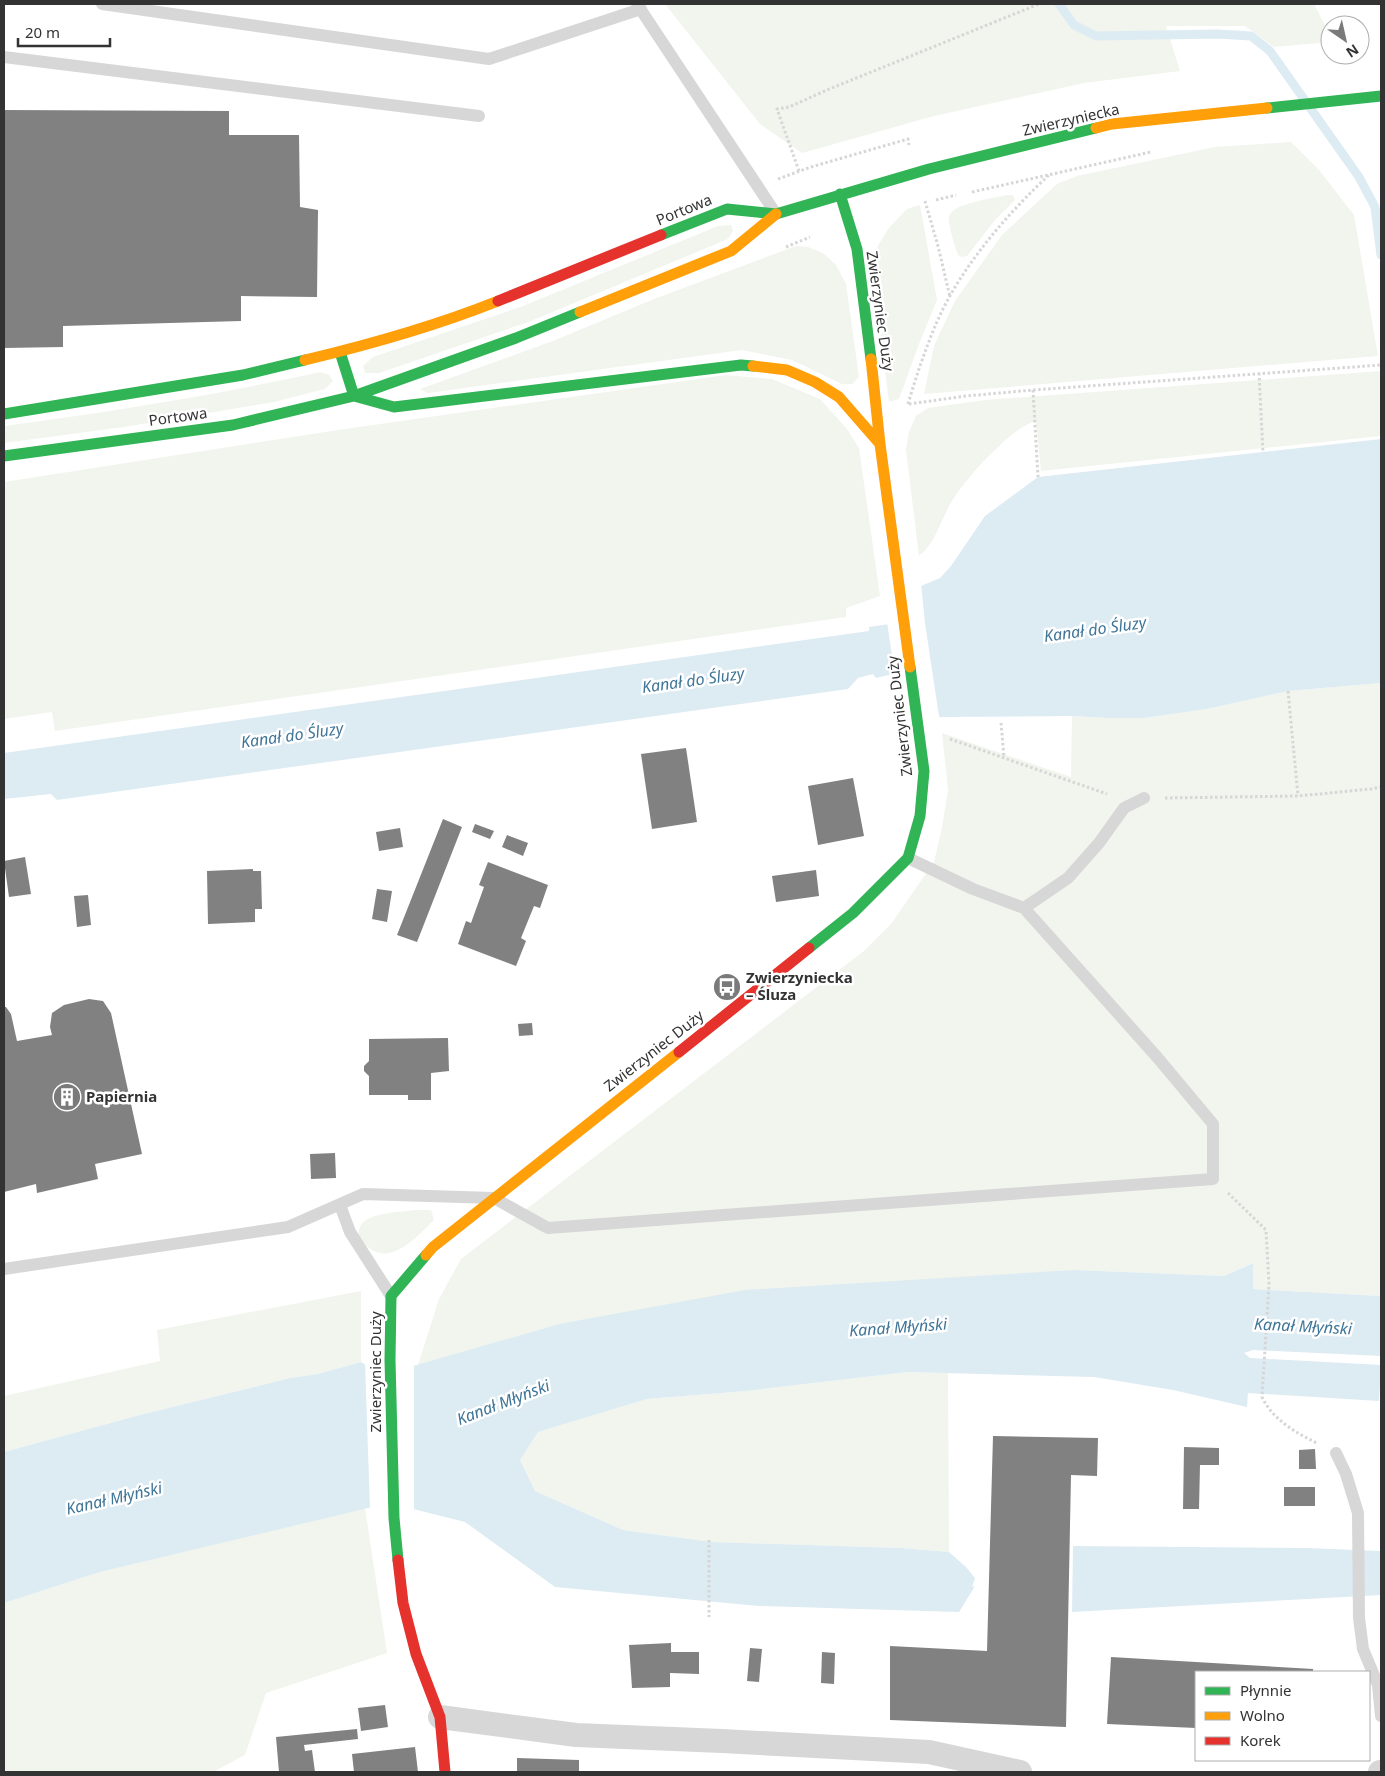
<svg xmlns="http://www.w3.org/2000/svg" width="1385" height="1776" font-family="'Noto Sans',sans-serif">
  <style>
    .green { fill: #f1f5ed }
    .water { fill: #ddebf3 }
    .pier { fill: #fff }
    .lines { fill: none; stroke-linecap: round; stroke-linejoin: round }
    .stream { stroke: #ddebf3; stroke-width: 9 }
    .building { fill: #818181 }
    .path { stroke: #d6d6d6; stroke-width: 3; stroke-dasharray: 2.5 2.5; stroke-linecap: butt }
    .lane { stroke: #d7d7d7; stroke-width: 12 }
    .street { stroke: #d7d7d7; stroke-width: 24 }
    .fast { stroke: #30b455; stroke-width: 11 }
    .slow { stroke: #ff9f0a; stroke-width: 11 }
    .jam { stroke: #e5322d; stroke-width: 11 }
    .labels { text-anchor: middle; stroke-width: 5; stroke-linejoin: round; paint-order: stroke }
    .street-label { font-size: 15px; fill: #333; stroke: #fff }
    .poi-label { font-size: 15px; font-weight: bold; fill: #333; stroke: #fff; text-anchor: start }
    .water-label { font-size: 16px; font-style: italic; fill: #3f7597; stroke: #fff }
  </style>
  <rect width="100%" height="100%" fill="#fff"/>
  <path class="green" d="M665 4H1314L1330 35V42L1274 47 1245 26H1166L1180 71 1084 83 934 116 802 153 760 124Z
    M1291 142 1319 170 1354 215 1378 356 924 394 934 346 955 301 1002 235 1057 184 1077 176 1215 147Z
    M1008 195H1013L1015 200 995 220 967 256 962 257 958 255C955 246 948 226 949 217 951 203 995 198 1008 195Z
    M920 205 937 300 919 344 899 399 889 402 875 291 873 254 888 229 907 209Z
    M731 225 733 231 728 239 531 321 379 373H365L363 366 373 357 523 306 718 226Z
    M796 246 808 247 823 253 836 265 846 284 859 377 852 384H842L792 360 742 350 428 393 420 389 553 341 654 299Z
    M1381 371V436L1041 471 1036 421C1013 426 967 477 954 498 941 517 937 542 919 556L906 450 909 432 916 416 928 408 985 400Z
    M321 372 329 375 333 381 325 389 274 402 124 427 4 443V426C110 412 216 395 321 372Z
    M726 375 772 379 820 399 847 429 859 448 880 596 846 608V617L55 731 52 712 4 719V482L338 430Z
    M1381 683V1296L1253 1289 1252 1263 1224 1276 1074 1270 559 1324 418 1365 439 1299 461 1259 864 951 891 924 934 862 942 828 948 790 942 733 1071 777 1072 716 1107 718H1144L1207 709 1288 691Z
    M416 1210H431L434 1220C418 1235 392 1267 368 1247 364 1244 361 1238 358 1235 359 1232 359 1229 360 1227 366 1212 402 1212 416 1210Z
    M361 1291V1362L318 1374 290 1378 136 1416 4 1452V1396L160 1361 157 1330Z
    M908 1372 948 1373 949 1552 901 1548 712 1542 623 1530 535 1491 520 1460 538 1432 647 1399 746 1391Z
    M365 1508 387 1653 266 1693 245 1755 213 1772H4V1603L100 1572Z"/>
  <path class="water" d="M1381 439V683L1288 691 1207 709 1144 718H1107L1072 716 939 717 931 665 876 678 873 674 858 678 848 689 57 800 51 794 4 799V753L869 631V627L924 619 921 586 940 578 951 566 985 516 1038 477Z
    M1253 1263V1289L1381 1296V1356L1253 1350 1244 1353 1250 1358 1381 1365 1379 1401 1248 1393 1247 1407 1173 1390 1094 1377 908 1372 746 1391 647 1399 538 1432 520 1460 535 1491 623 1530 712 1542 901 1548 949 1552 966 1567 975 1578 972 1587 975 1586 959 1612 759 1606 555 1587 465 1522 389 1503 100 1572 4 1603V1452L136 1416 290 1378 318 1374 361 1362 382 1375 559 1324 745 1290 1074 1270 1224 1276Z
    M1073 1546 1306 1548 1381 1551V1595L1072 1612Z"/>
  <path class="pier" d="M921 583 925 623 939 717H937L929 668 895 676 887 622 922 617 919 586Z
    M365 1362 383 1373 414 1363V1512L389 1506 370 1510Z"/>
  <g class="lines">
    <path class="stream" d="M1059 4 1074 25 1096 36 1218 34 1251 36 1270 51 1359 177 1375 207 1381 255"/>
  </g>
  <path class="building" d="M4 110 229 111V135H299L300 207 318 210 317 297 241 296V321L63 326V347L4 348Z
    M686 748 697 822 652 829 641 754Z
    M853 778 864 836 818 845 808 786Z
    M443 819 462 827 417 942 397 935Z
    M475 824 494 831 490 839 472 832Z
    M400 828 403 847 379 851 376 832Z
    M507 835 528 843 523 856 502 847Z
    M25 857 31 894 9 897 4 861Z
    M488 862 548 885 540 908 534 906 521 938 526 941 516 966 458 944 466 921 471 923 484 887 479 885Z
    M253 869V871H261L262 909H255V922L208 924 207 871Z
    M816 870 819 896 776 902 772 876Z
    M377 889 392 891 387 922 372 919Z
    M88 895 91 925 77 927 74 896Z
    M89 999 103 1001 111 1013 142 1154 95 1164 98 1179 37 1193 36 1184 4 1192V1007H6L11 1014 17 1041 52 1035 50 1027 52 1013 64 1005Z
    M532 1023 533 1035 519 1036 518 1024Z
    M448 1038 449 1071 431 1073V1100H408V1095H369V1076L364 1071V1066L369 1061V1039Z
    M335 1153 336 1178 311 1179 310 1154Z
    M993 1436 1098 1438 1097 1476 1071 1475 1066 1727 890 1720V1646L987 1651Z
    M1184 1447 1219 1448V1465H1200L1199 1509H1183Z
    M1315 1449 1316 1469H1299V1450Z
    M1284 1487H1315V1506H1284Z
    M671 1643V1652H699V1674L670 1673V1687L632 1688 629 1645Z
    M750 1648 762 1649 759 1682 747 1681Z
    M822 1652 835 1653 834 1684 821 1683Z
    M1111 1657 1313 1669V1672H1196V1728L1107 1724Z
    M385 1705 388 1727 361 1731 358 1708Z
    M357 1729 358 1739 304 1745 305 1751 312 1750 315 1772H279L276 1737Z
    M415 1747 418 1772H354L352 1754Z
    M517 1758 579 1760V1772H517Z"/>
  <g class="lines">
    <path class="path" d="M799 171 777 109 789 107 827 90 1039 4
      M778 179 811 167 908 139 909 145
      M972 192 1151 152
      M936 200 956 195
      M925 201 938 246 950 297
      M786 247 810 237
      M1259 373 1263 453
      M1033 390 1038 477
      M908 404C916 377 925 350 936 324 960 268 1006 215 1050 174
      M909 404 966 396 1033 390 1381 365
      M1288 691 1298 796
      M1001 723 1004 757
      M950 739 1107 794
      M1165 798 1298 796 1371 789 1381 787
      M1228 1193 1266 1230 1269 1284 1262 1397C1272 1419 1296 1433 1317 1443
      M709 1540V1617"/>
    <path class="lane" d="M102 4 489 59 641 9
      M637 4 776 214
      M4 57 479 116
      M908 858 973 889 1024 908
      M340 1205 350 1232 391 1296
      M4 1269 288 1227 363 1194 494 1198 548 1228 1213 1179V1124L1157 1057 1024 908 1068 878 1099 843 1124 808 1144 798
      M1336 1453 1346 1474 1358 1513 1359 1618 1363 1649 1378 1685 1381 1716"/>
    <path class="street" d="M440 1717 576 1735 722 1741 929 1752 1020 1772
      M1380 1772H1381"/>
    <path class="fast" d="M1267 108 1381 96
      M840 194 857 249 871 359
      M661 235 727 209 776 214 929 169 1096 128
      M340 352 354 396 394 407 741 365 753 366
      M4 414 243 375 305 360
      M4 456 233 425 354 396 516 338 580 312
      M809 948 853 913 908 858 920 816 924 771 910 667
      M398 1560 394 1518 390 1360 391 1296 426 1255"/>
    <path class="slow" d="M1096 128 1112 124 1267 108
      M580 312 731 251 776 214
      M871 359 880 444 910 667
      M305 360C368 345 438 325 498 301
      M753 366 787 370 815 382 839 397 880 444
      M426 1255 433 1247 679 1052"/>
    <path class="jam" d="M498 301 661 235
      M679 1052 809 948
      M398 1560 403 1603 416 1654 440 1717 445 1772"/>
  </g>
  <defs>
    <symbol id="bus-disc" viewBox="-11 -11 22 22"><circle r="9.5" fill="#7a7a7a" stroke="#fff"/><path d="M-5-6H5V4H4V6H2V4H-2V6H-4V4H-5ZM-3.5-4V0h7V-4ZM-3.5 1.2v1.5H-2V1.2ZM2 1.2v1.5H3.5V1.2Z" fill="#fff"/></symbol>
    <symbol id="building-disc" viewBox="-11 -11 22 22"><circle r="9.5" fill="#7a7a7a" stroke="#fff"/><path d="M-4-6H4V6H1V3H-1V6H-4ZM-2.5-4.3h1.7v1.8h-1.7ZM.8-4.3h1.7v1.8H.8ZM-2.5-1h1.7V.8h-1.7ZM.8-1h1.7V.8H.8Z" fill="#fff"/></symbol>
  </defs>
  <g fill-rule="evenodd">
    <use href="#bus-disc" x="711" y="971" width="32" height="32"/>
    <use href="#building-disc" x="51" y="1081" width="32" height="32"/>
  </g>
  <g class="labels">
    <g class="street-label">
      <text transform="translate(1071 120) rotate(-13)" y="5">Zwierzyniecka</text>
      <text transform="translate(684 210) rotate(-22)" y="5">Portowa</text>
      <text transform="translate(880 311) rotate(82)" y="5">Zwierzyniec Duży</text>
      <text transform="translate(178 417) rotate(-8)" y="5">Portowa</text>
      <text transform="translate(900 716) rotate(-97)" y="5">Zwierzyniec Duży</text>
      <text transform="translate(654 1051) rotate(-38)" y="5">Zwierzyniec Duży</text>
      <text transform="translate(376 1372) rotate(-90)" y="5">Zwierzyniec Duży</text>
    </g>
    <g class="poi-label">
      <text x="746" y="983">Zwierzyniecka<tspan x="746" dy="17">– Śluza</tspan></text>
      <text x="86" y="1102">Papiernia</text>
    </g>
    <g class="water-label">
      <text transform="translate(1095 629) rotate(-8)" y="6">Kanał do Śluzy</text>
      <text transform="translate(693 680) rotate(-8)" y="6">Kanał do Śluzy</text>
      <text transform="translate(292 735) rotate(-8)" y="6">Kanał do Śluzy</text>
      <text transform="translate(1303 1326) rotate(3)" y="6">Kanał Młyński</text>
      <text transform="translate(898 1327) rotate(-4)" y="6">Kanał Młyński</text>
      <text transform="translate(503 1402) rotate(-21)" y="6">Kanał Młyński</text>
      <text transform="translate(114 1498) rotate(-13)" y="6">Kanał Młyński</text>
    </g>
  </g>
  <rect width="1385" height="1776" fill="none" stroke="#333333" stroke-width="10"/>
  <rect x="1195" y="1671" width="175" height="90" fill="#ffffff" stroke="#adadad"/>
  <rect x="1205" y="1687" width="25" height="8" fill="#30b455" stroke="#adadad"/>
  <text x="1240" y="1696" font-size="15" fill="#333333">Płynnie</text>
  <rect x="1205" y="1712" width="25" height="8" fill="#ff9f0a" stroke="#adadad"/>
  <text x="1240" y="1721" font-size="15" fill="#333333">Wolno</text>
  <rect x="1205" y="1737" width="25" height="8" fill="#e5322d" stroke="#adadad"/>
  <text x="1240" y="1746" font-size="15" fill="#333333">Korek</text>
  <g transform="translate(1345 40) rotate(146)"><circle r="24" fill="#ffffff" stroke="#adadad"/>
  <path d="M0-4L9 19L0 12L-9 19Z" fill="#7a7a7a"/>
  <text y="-8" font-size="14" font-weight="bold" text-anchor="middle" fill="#333333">N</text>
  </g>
  <path d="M18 38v8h92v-8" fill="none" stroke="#333333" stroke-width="2.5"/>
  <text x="25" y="38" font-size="15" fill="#333333" stroke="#ffffff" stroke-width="4" paint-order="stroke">20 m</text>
</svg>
